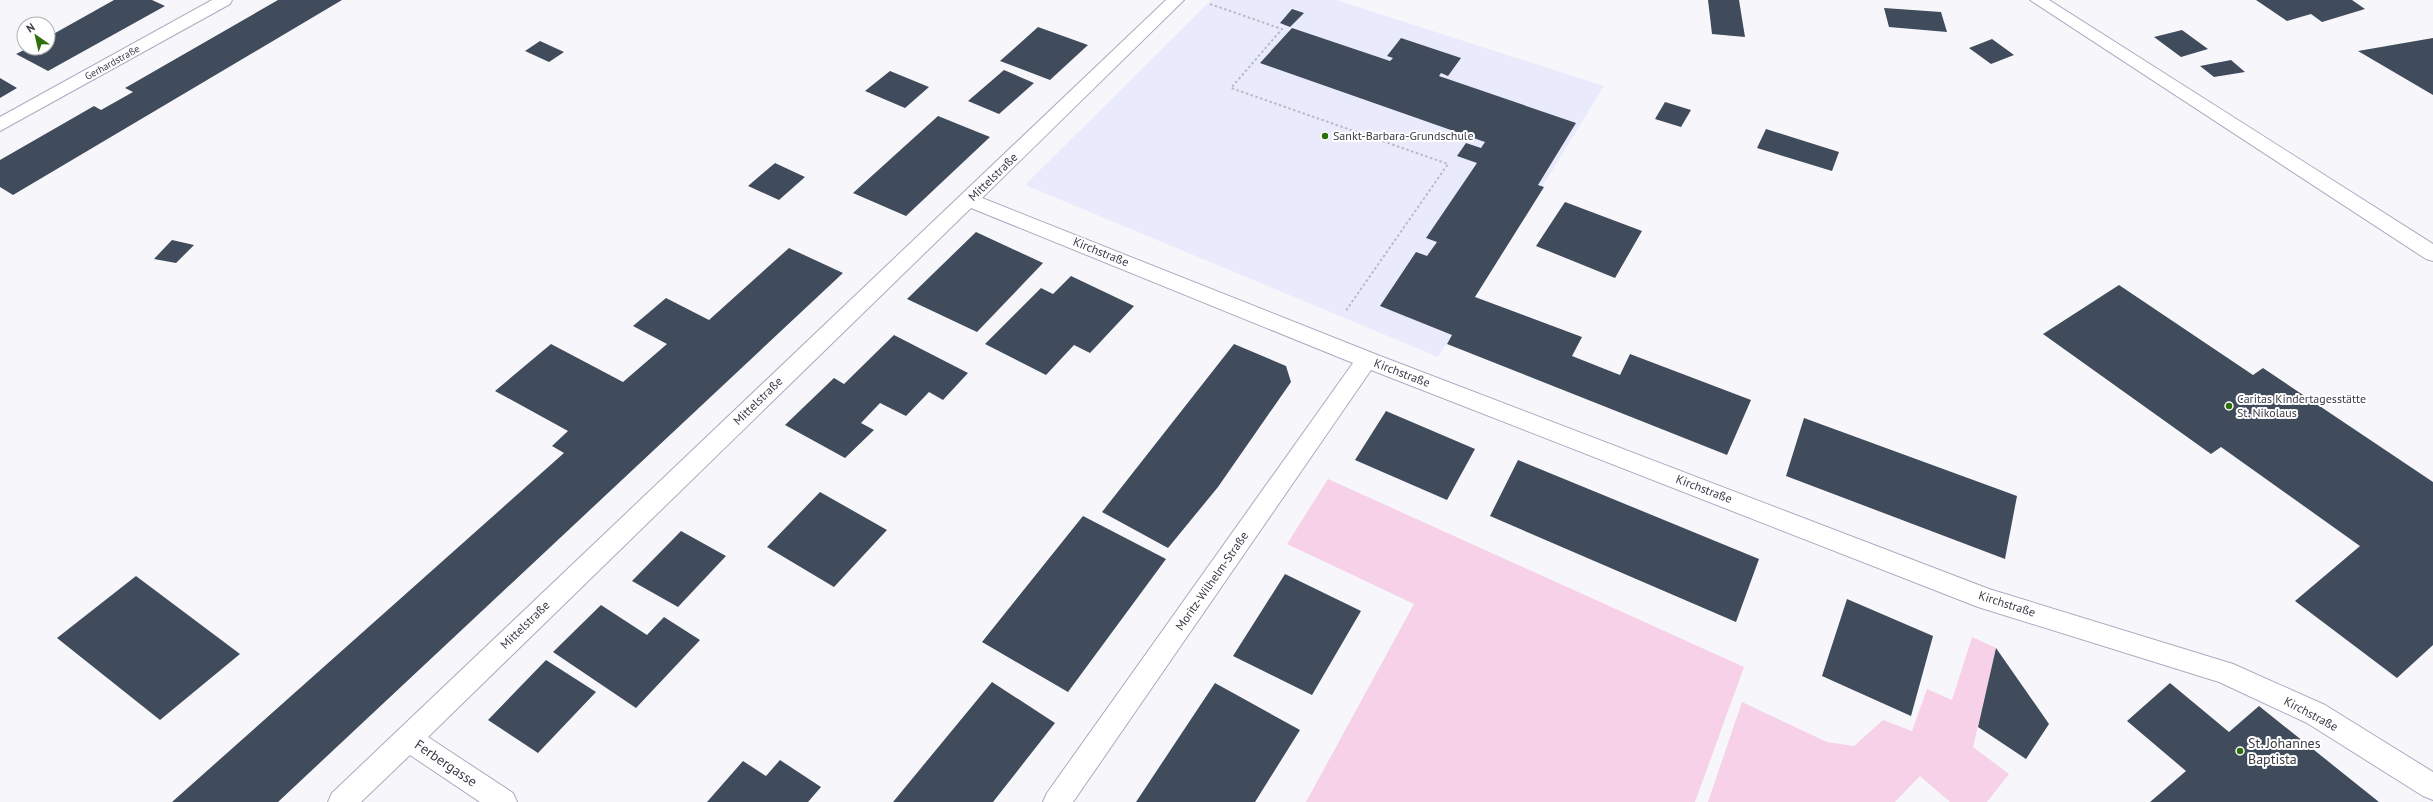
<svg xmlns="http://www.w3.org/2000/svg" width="2433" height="802" font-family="'PT Sans',sans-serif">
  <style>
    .built { fill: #e9eafc }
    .green { fill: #f7d1e7 }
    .building { fill: #404c5c }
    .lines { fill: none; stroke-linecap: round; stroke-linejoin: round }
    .minor-casing { stroke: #aaabc0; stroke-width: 2 }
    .path { stroke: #babac0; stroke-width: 2; stroke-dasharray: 2.5 2.5; stroke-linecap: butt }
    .minor { fill: #fff; fill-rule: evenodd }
    .poi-dot { fill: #2d700b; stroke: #fff; stroke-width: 1.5 }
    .labels { text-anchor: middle; stroke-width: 4; stroke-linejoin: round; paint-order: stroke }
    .far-street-label { font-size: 10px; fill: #3a3b44; stroke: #fff }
    .poi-label { font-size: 12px; fill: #3a3b44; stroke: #fff; text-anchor: start }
    .street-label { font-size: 12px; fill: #3a3b44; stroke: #fff }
    .near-poi-label { font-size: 14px; fill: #3a3b44; stroke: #fff; text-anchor: start }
    .near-street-label { font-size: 14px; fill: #3a3b44; stroke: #fff }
  </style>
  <rect width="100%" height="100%" fill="#f7f7fb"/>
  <path class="built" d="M1211 0H1336L1604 86 1438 357 1025 185Z"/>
  <path class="green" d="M1328 479 1744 667 1695 802H1306L1414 604 1287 544Z
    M1972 637 1996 648 1973 747 2009 774 1987 802H1950L1920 776 1895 802H1708L1742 702 1827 742 1854 746 1883 720 1912 731 1927 689 1952 700Z"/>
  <path class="building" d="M114 0H152L165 6 48 71 16 54 28 48H48V37Z
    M278 0H342L13 195 0 187V160L94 106 101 110 133 92 125 88Z
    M1708 0H1739L1745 37 1712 34Z
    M2256 0H2352L2365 9 2322 22 2311 14 2287 21Z
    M1884 8 1941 12 1947 32 1889 27Z
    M1292 9 1304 13 1290 27 1280 23Z
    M1038 27 1088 45 1050 80 1000 61Z
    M1292 28 1390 61 1393 58 1387 56 1401 38 1461 58 1448 76 1441 73 1439 76 1576 123 1538 185 1544 187 1475 297 1582 337 1572 356 1620 375 1630 354 1751 400 1727 455 1447 344 1452 335 1380 306 1416 252 1427 256 1437 242 1426 238 1477 163 1457 156 1466 143 1481 148 1485 142 1260 63Z
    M2182 30 2208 49 2181 57 2154 37Z
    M2433 38V95L2358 51Z
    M1992 39 2014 55 1991 64 1969 48Z
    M540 41 564 52 549 62 525 51Z
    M2231 60 2245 72 2214 77 2200 66Z
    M1004 70 1034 83 999 114 968 101Z
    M890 71 929 87 905 108 865 91Z
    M0 78 17 88 0 98Z
    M1665 102 1691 110 1681 127 1655 119Z
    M938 116 990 137 906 216 853 193Z
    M1766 129 1839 152 1832 171 1757 148Z
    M775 163 805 177 779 200 748 186Z
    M1565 202 1642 231 1615 278 1536 246Z
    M976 232 1043 263 977 332 907 299Z
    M172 240 194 245 176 263 154 259Z
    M789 248 843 273 278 802H172L564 453 552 446 568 431 495 391 551 344 623 382 667 344 633 326 666 298 709 320Z
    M1071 276 1134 306 1090 353 1074 345 1046 375 985 344 1041 288 1053 294Z
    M2119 285 2253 375 2263 368 2433 482V645L2397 678 2295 601 2360 546 2221 447 2211 454 2043 334Z
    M894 335 968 373 943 400 929 392 906 416 880 403 861 423 874 430 845 458 785 425 834 378 844 384Z
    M1234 344 1286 366 1291 382 1218 487 1168 548 1102 512Z
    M1386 411 1475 449 1447 500 1355 460Z
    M1804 418 2017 496 2005 559 1786 476Z
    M1518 460 1759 559 1736 622 1490 516Z
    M820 492 887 530 834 587 767 547Z
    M1083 516 1166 559 1068 692 982 642Z
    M681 531 726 556 678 607 632 581Z
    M1285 574 1361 611 1312 695 1233 656Z
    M136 576 240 654 160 720 57 638Z
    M1847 599 1933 636 1911 716 1822 676Z
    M601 605 647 635 664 617 700 640 636 708 553 652Z
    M1996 648 2049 724 2026 759 1978 727Z
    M546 660 596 692 538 753 488 720Z
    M992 682 1055 723 993 802H893Z
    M1215 683 1300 730 1255 802H1136Z
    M2170 683 2229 732 2259 706 2379 802H2150L2186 771 2127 721Z
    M780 760 821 787 808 802H707L743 761 766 776Z"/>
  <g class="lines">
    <defs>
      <path id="minor" d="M212 0H232L230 4 0 131V117Z
        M1166 0H1184L982 198 1375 354 1989 589 2233 664 2325 705 2433 772V800L2423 796 2307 723 2219 682 1978 607 1371 370 1073 802H1043L1047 793 1353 363 971 208 428 737 513 793 517 802H480L410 755 361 802H328L332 793Z
        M2030 0H2049L2433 244V261L2426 259Z"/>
    </defs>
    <use href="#minor" class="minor-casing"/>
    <path class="path" d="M1210 4 1282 29 1231 88 1448 164 1345 312"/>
    <use href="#minor" class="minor"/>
  </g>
  <g class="poi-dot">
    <circle cx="1325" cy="136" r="4"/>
    <circle cx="2229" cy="406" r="4"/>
    <circle cx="2240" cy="751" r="4"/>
  </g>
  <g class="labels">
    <g class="far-street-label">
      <text transform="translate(112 62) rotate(-29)" y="4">Gerhardstraße</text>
    </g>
    <g class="poi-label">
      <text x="1333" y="140">Sankt-Barbara-Grundschule</text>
      <text x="2237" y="403">Caritas Kindertagesstätte<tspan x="2237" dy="14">St. Nikolaus</tspan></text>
    </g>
    <g class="street-label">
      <text transform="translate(993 177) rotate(-44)" y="4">Mittelstraße</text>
      <text transform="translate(1101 252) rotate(22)" y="4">Kirchstraße</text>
      <text transform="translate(1402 373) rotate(21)" y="4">Kirchstraße</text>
      <text transform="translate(758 401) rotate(-44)" y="4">Mittelstraße</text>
      <text transform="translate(1704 489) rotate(21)" y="4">Kirchstraße</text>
      <text transform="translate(1212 581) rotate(-55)" y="4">Moritz-Wilhelm-Straße</text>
      <text transform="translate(2007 604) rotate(18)" y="4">Kirchstraße</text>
      <text transform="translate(525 625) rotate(-44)" y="4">Mittelstraße</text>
      <text transform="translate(2311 714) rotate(28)" y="4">Kirchstraße</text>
    </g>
    <g class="near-poi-label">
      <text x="2248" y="748">St. Johannes<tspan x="2248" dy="16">Baptista</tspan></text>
    </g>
    <g class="near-street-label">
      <text transform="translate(446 763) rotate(34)" y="5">Ferbergasse</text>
    </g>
  </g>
  <g transform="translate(36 36) rotate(326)"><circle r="19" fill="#ffffff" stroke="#b0b1b4"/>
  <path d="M0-3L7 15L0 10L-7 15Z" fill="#2d700b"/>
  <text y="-6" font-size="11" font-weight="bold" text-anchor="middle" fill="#3a3b44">N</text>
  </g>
</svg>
